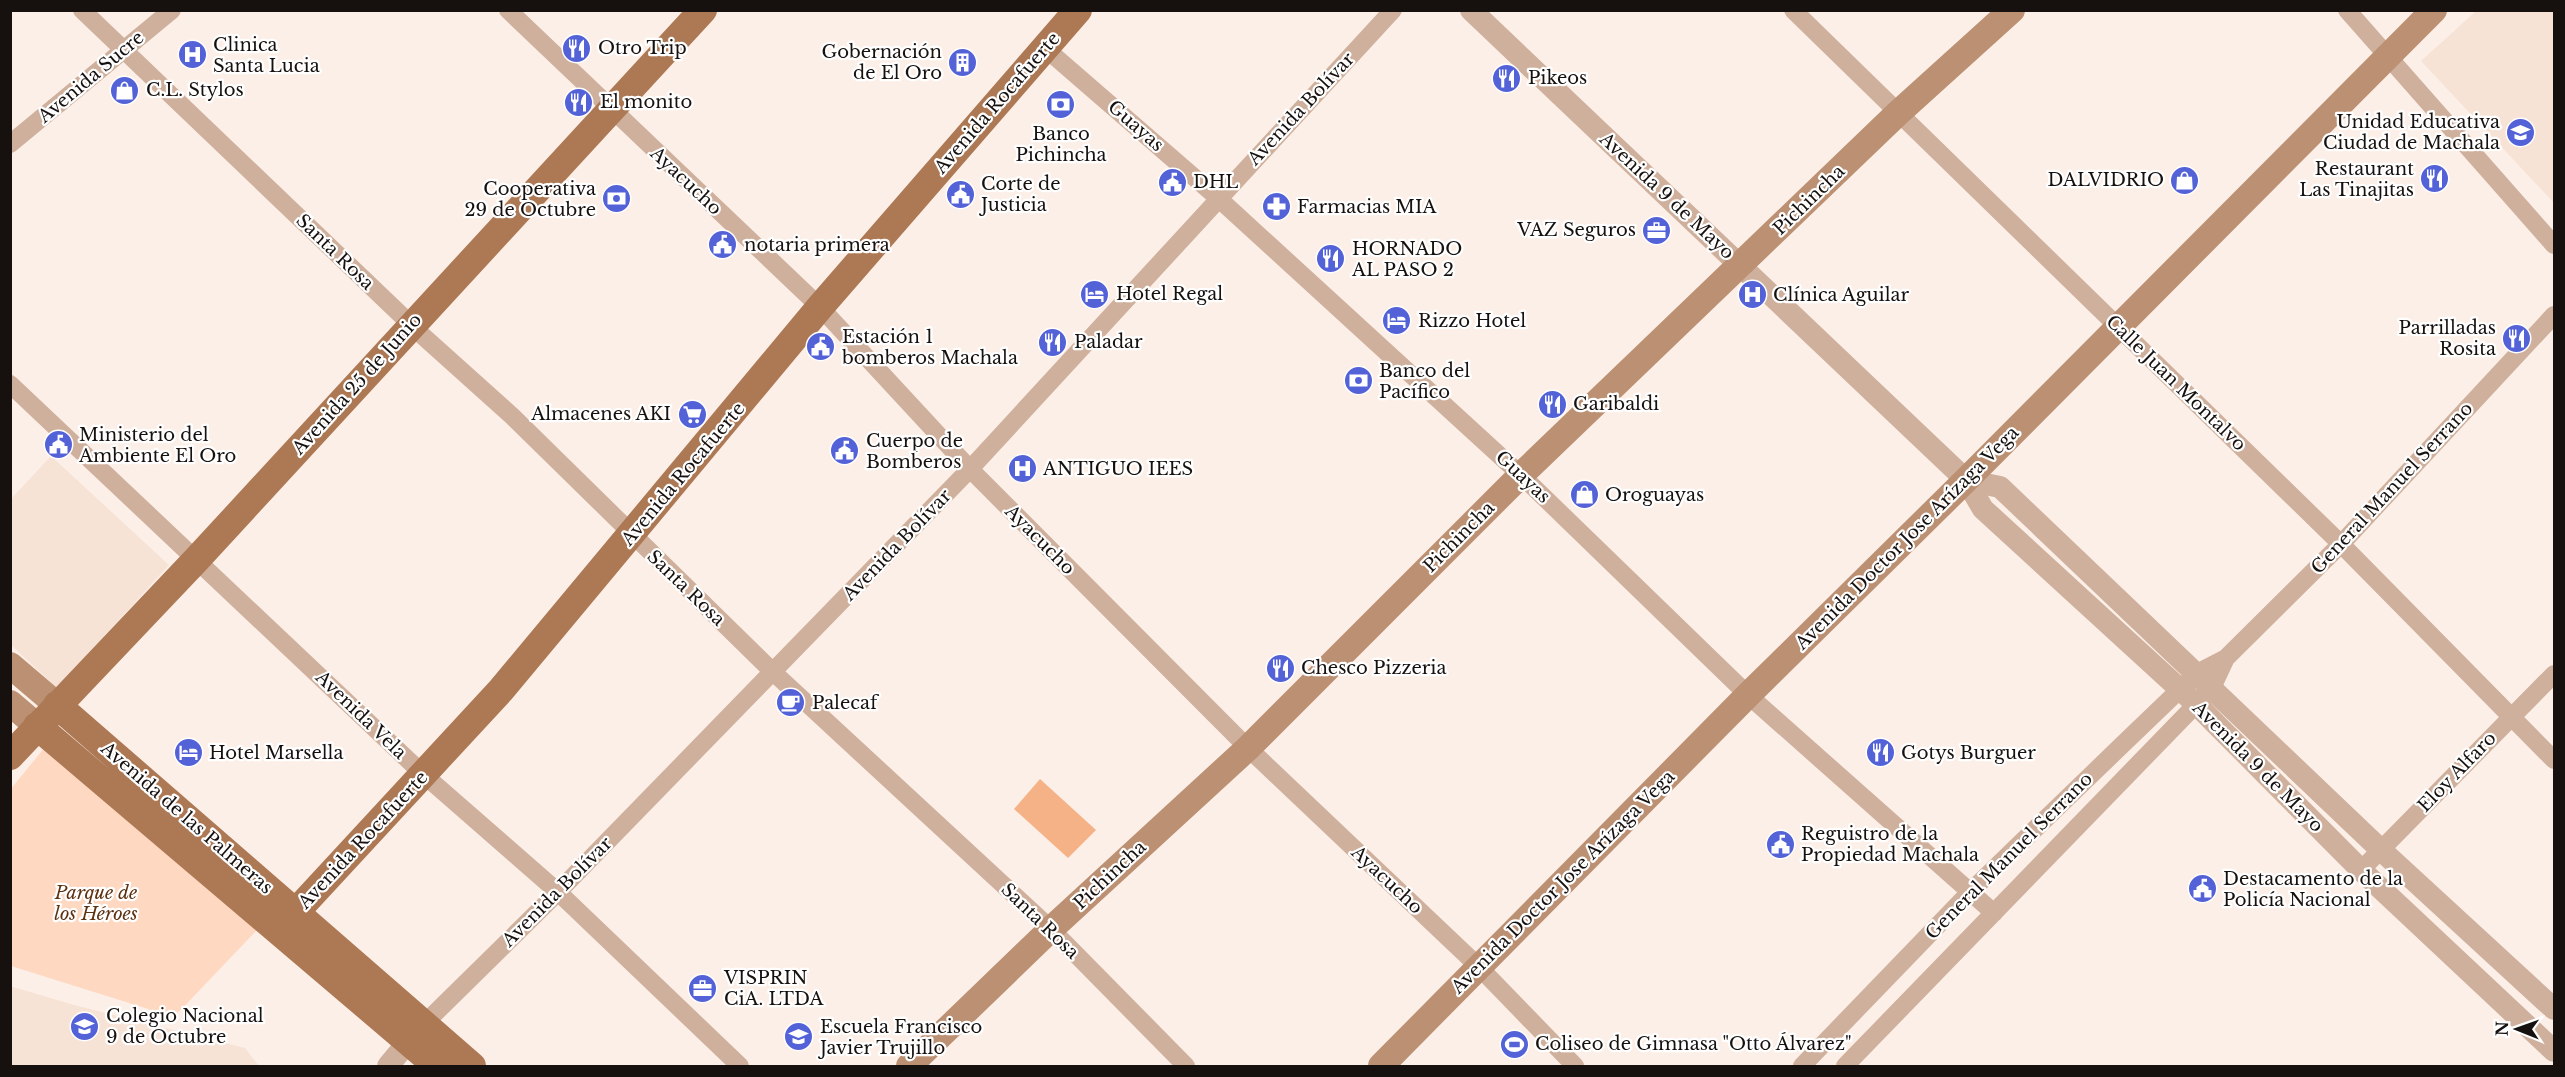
<svg xmlns="http://www.w3.org/2000/svg" width="2565" height="1077" font-family="'Libre Baskerville',serif">
  <style>
    .built { fill: #f7e3d6 }
    .green { fill: #fed8c1 }
    .water { fill: #f5b286 }
    .lines { fill: none; stroke-linecap: round; stroke-linejoin: round }
    .minor { stroke: #cfb09d; stroke-width: 18 }
    .tertiary { stroke: #cfb09d; stroke-width: 22 }
    .secondary { stroke: #bc9073; stroke-width: 26 }
    .primary { stroke: #ad7854; stroke-width: 28 }
    .labels { text-anchor: middle; stroke-width: 4.5; stroke-linejoin: round; paint-order: stroke }
    .poi-label { font-size: 18px; fill: #16110f; stroke: #fff; text-anchor: start }
    .street-label { font-size: 18px; fill: #16110f; stroke: #fff }
    .park-label { font-size: 18px; font-style: italic; fill: #5d3211; stroke: #fff }
  </style>
  <rect width="100%" height="100%" fill="#fcefe7"/>
  <path class="built" d="M2476 11H2554V203L2421 61Z
    M51 456 169 565 57 688 11 645 10 500Z
    M10 986 74 1005 245 1048 259 1066H11Z"/>
  <path class="green" d="M45 747 258 929 174 1017 11 966 10 790Z"/>
  <path class="water" d="M1040 779 1096 830 1068 858 1014 809Z"/>
  <g class="lines">
    <path class="minor" d="M82 10 424 337 512 416 773 672 1051 929 1186 1066
      M508 10 820 307 970 469 1248 748 1479 967 1575 1066
      M1793 10 2341 544 2554 760
      M2347 10 2554 245
      M1045 48 1218 198 1521 475 1748 695 1994 913
      M10 144 172 10
      M10 384 423 774 558 892 740 1066
      M2361 870 2554 674
      M424 1024 558 892 970 469 1393 10
      M1802 1066 1970 892 2122 745 2197 673 2226 658 2341 544 2554 315
      M1845 1066 2212 688 2226 658"/>
    <path class="tertiary" d="M1471 10 1966 480 1983 509 2196 704 2361 870 2554 1051
      M1966 480 2000 487 2381 850 2554 1009
      M388 1066 417 1031"/>
    <path class="secondary" d="M10 665 57 705
      M10 703 37 726
      M909 1066 1051 929 1248 748 1521 475 1897 114 2012 10
      M1381 1066 1748 695 1966 480 2434 10"/>
    <path class="primary" d="M57 705 472 1066
      M37 726 437 1066
      M10 756 197 559 703 10
      M279 930 501 690 820 307 1078 10"/>
  </g>
  <defs>
    <symbol id="restaurant-disc" viewBox="-11 -11 22 22"><circle r="9.5" fill="#5462d8" stroke="#fff"/><path d="M-5-6h1v4h1v-4h1v4h1v-4h1v5L-1.5 .5V6h-2V.5L-5-1ZM5-6V6H3V1.5H1.5Q1.5-4 5-6Z" fill="#fff"/></symbol>
    <symbol id="hospital-disc" viewBox="-11 -11 22 22"><circle r="9.5" fill="#5462d8" stroke="#fff"/><path d="M-5-5h3v3.5h4V-5h3V5h-3V1.5h-4V5h-3Z" fill="#fff"/></symbol>
    <symbol id="building-disc" viewBox="-11 -11 22 22"><circle r="9.5" fill="#5462d8" stroke="#fff"/><path d="M-4-6H4V6H1V3H-1V6H-4ZM-2.5-4.3h1.7v1.8h-1.7ZM.8-4.3h1.7v1.8H.8ZM-2.5-1h1.7V.8h-1.7ZM.8-1h1.7V.8H.8Z" fill="#fff"/></symbol>
    <symbol id="shop-disc" viewBox="-11 -11 22 22"><circle r="9.5" fill="#5462d8" stroke="#fff"/><path d="M-5-2.5h2.3a2.7 3.5 0 0 1 5.4 0H5L5.5 6h-11ZM-1.5-2.5h3a1.5 2.3 0 0 0-3 0Z" fill="#fff"/></symbol>
    <symbol id="bank-disc" viewBox="-11 -11 22 22"><circle r="9.5" fill="#5462d8" stroke="#fff"/><path d="M-6-4H6V4H-6ZM0-2.3a2.3 2.3 0 1 0 0 4.6a2.3 2.3 0 1 0 0-4.6Z" fill="#fff"/></symbol>
    <symbol id="school-disc" viewBox="-11 -11 22 22"><circle r="9.5" fill="#5462d8" stroke="#fff"/><path d="M0-5L7-2L0 1L-7-2ZM-4 1L0 2.5L4 1V4Q0 6-4 4Z" fill="#fff"/></symbol>
    <symbol id="civic-disc" viewBox="-11 -11 22 22"><circle r="9.5" fill="#5462d8" stroke="#fff"/><path d="M-.6-6.5H3V-4.5H.6V-3L4-1V1h2V6H-6V1h2V-1L-.6-3ZM-1.2 2.5V6h2.4V2.5Z" fill="#fff"/></symbol>
    <symbol id="pharmacy-disc" viewBox="-11 -11 22 22"><circle r="9.5" fill="#5462d8" stroke="#fff"/><path d="M-2-6h4v4h4v4h-4v4h-4v-4h-4v-4h4Z" fill="#fff"/></symbol>
    <symbol id="office-disc" viewBox="-11 -11 22 22"><circle r="9.5" fill="#5462d8" stroke="#fff"/><path d="M-6-3h4V-5.5h4V-3h4V5H-6ZM-1-4.5V-3h2v-1.5ZM-6 0V1H6V0Z" fill="#fff"/></symbol>
    <symbol id="hotel-disc" viewBox="-11 -11 22 22"><circle r="9.5" fill="#5462d8" stroke="#fff"/><path d="M-6-4.5h1.5V1H6V5H4.5V3h-9V5H-6ZM-4 0a1.8 1.8 0 1 1 3.6 0ZM.5 0V-2.5h3Q6-2.5 6 0Z" fill="#fff"/></symbol>
    <symbol id="supermarket-disc" viewBox="-11 -11 22 22"><circle r="9.5" fill="#5462d8" stroke="#fff"/><path d="M-6-5.5h2.5l.6 2H6L4.5 2H-2.5L-4.4-4H-6ZM-1.5 3.2a1.3 1.3 0 1 0 .1 0ZM3 3.2a1.3 1.3 0 1 0 .1 0Z" fill="#fff"/></symbol>
    <symbol id="cafe-disc" viewBox="-11 -11 22 22"><circle r="9.5" fill="#5462d8" stroke="#fff"/><path d="M-5.5-4.5H6V0H3Q3 3.5 0 3.5H-2.5Q-5.5 3.5-5.5 0ZM3-3.2v2h1.7v-2ZM-6 4.5H4V6H-6Z" fill="#fff"/></symbol>
    <symbol id="stadium-disc" viewBox="-11 -11 22 22"><circle r="9.5" fill="#5462d8" stroke="#fff"/><path d="M0-5a6.5 5 0 1 0 0 10a6.5 5 0 1 0 0-10ZM-3.5-1.8h7v3.6h-7Z" fill="#fff"/></symbol>
  </defs>
  <g fill-rule="evenodd">
    <use href="#restaurant-disc" x="560" y="32" width="33" height="33"/>
    <use href="#hospital-disc" x="176" y="38" width="33" height="33"/>
    <use href="#building-disc" x="946" y="46" width="33" height="33"/>
    <use href="#restaurant-disc" x="1490" y="62" width="33" height="33"/>
    <use href="#shop-disc" x="108" y="74" width="33" height="33"/>
    <use href="#restaurant-disc" x="562" y="86" width="33" height="33"/>
    <use href="#bank-disc" x="1044" y="88" width="33" height="33"/>
    <use href="#school-disc" x="2504" y="116" width="33" height="33"/>
    <use href="#restaurant-disc" x="2418" y="162" width="33" height="33"/>
    <use href="#shop-disc" x="2168" y="164" width="33" height="33"/>
    <use href="#civic-disc" x="1156" y="166" width="33" height="33"/>
    <use href="#civic-disc" x="944" y="178" width="33" height="33"/>
    <use href="#bank-disc" x="600" y="182" width="33" height="33"/>
    <use href="#pharmacy-disc" x="1260" y="190" width="33" height="33"/>
    <use href="#office-disc" x="1640" y="214" width="33" height="33"/>
    <use href="#civic-disc" x="706" y="228" width="33" height="33"/>
    <use href="#restaurant-disc" x="1314" y="242" width="33" height="33"/>
    <use href="#hotel-disc" x="1078" y="278" width="33" height="33"/>
    <use href="#hospital-disc" x="1736" y="278" width="33" height="33"/>
    <use href="#hotel-disc" x="1380" y="304" width="33" height="33"/>
    <use href="#restaurant-disc" x="2500" y="322" width="33" height="33"/>
    <use href="#restaurant-disc" x="1036" y="326" width="33" height="33"/>
    <use href="#civic-disc" x="804" y="330" width="33" height="33"/>
    <use href="#bank-disc" x="1342" y="364" width="33" height="33"/>
    <use href="#restaurant-disc" x="1536" y="388" width="33" height="33"/>
    <use href="#supermarket-disc" x="676" y="398" width="33" height="33"/>
    <use href="#civic-disc" x="42" y="428" width="33" height="33"/>
    <use href="#civic-disc" x="828" y="434" width="33" height="33"/>
    <use href="#hospital-disc" x="1006" y="452" width="33" height="33"/>
    <use href="#shop-disc" x="1568" y="478" width="33" height="33"/>
    <use href="#restaurant-disc" x="1264" y="652" width="33" height="33"/>
    <use href="#cafe-disc" x="774" y="686" width="33" height="33"/>
    <use href="#hotel-disc" x="172" y="736" width="33" height="33"/>
    <use href="#restaurant-disc" x="1864" y="736" width="33" height="33"/>
    <use href="#civic-disc" x="1764" y="828" width="33" height="33"/>
    <use href="#civic-disc" x="2186" y="872" width="33" height="33"/>
    <use href="#office-disc" x="686" y="972" width="33" height="33"/>
    <use href="#school-disc" x="68" y="1010" width="33" height="33"/>
    <use href="#school-disc" x="782" y="1020" width="33" height="33"/>
    <use href="#stadium-disc" x="1498" y="1028" width="33" height="33"/>
  </g>
  <g class="labels">
    <g class="poi-label">
      <text x="213" y="51">Clinica<tspan x="213" dy="21">Santa Lucia</tspan></text>
      <text x="598" y="54">Otro Trip</text>
      <text x="942" y="58" text-anchor="end">Gobernación<tspan x="942" dy="21">de El Oro</tspan></text>
      <text x="1528" y="84">Pikeos</text>
      <text x="146" y="96">C.L. Stylos</text>
      <text x="600" y="108">El monito</text>
      <text x="2500" y="128" text-anchor="end">Unidad Educativa<tspan x="2500" dy="21">Ciudad de Machala</tspan></text>
      <text x="1061" y="140" text-anchor="middle">Banco<tspan x="1061" dy="21">Pichincha</tspan></text>
      <text x="2414" y="175" text-anchor="end">Restaurant<tspan x="2414" dy="21">Las Tinajitas</tspan></text>
      <text x="2164" y="186" text-anchor="end">DALVIDRIO</text>
      <text x="1193" y="188">DHL</text>
      <text x="981" y="190">Corte de<tspan x="981" dy="21">Justicia</tspan></text>
      <text x="596" y="195" text-anchor="end">Cooperativa<tspan x="596" dy="21">29 de Octubre</tspan></text>
      <text x="1297" y="213">Farmacias MIA</text>
      <text x="1636" y="236" text-anchor="end">VAZ Seguros</text>
      <text x="744" y="251">notaria primera</text>
      <text x="1352" y="255">HORNADO<tspan x="1352" dy="21">AL PASO 2</tspan></text>
      <text x="1116" y="300">Hotel Regal</text>
      <text x="1773" y="301">Clínica Aguilar</text>
      <text x="1418" y="327">Rizzo Hotel</text>
      <text x="2496" y="334" text-anchor="end">Parrilladas<tspan x="2496" dy="21">Rosita</tspan></text>
      <text x="842" y="343">Estación 1<tspan x="842" dy="21">bomberos Machala</tspan></text>
      <text x="1074" y="348">Paladar</text>
      <text x="1379" y="377">Banco del<tspan x="1379" dy="21">Pacífico</tspan></text>
      <text x="1573" y="410">Garibaldi</text>
      <text x="671" y="420" text-anchor="end">Almacenes AKI</text>
      <text x="79" y="441">Ministerio del<tspan x="79" dy="21">Ambiente El Oro</tspan></text>
      <text x="866" y="447">Cuerpo de<tspan x="866" dy="21">Bomberos</tspan></text>
      <text x="1043" y="475">ANTIGUO IEES</text>
      <text x="1605" y="501">Oroguayas</text>
      <text x="1301" y="674">Chesco Pizzeria</text>
      <text x="812" y="709">Palecaf</text>
      <text x="209" y="759">Hotel Marsella</text>
      <text x="1901" y="759">Gotys Burguer</text>
      <text x="1801" y="840">Reguistro de la<tspan x="1801" dy="21">Propiedad Machala</tspan></text>
      <text x="2223" y="885">Destacamento de la<tspan x="2223" dy="21">Policía Nacional</tspan></text>
      <text x="724" y="984">VISPRIN<tspan x="724" dy="21">CiA. LTDA</tspan></text>
      <text x="106" y="1022">Colegio Nacional<tspan x="106" dy="21">9 de Octubre</tspan></text>
      <text x="820" y="1033">Escuela Francisco<tspan x="820" dy="21">Javier Trujillo</tspan></text>
      <text x="1535" y="1050">Coliseo de Gimnasa "Otto Álvarez"</text>
    </g>
    <g class="street-label">
      <text transform="translate(91 77) rotate(-40)" y="6">Avenida Sucre</text>
      <text transform="translate(997 103) rotate(-49)" y="6">Avenida Rocafuerte</text>
      <text transform="translate(1301 109) rotate(-47)" y="6">Avenida Bolívar</text>
      <text transform="translate(1136 126) rotate(41)" y="6">Guayas</text>
      <text transform="translate(686 181) rotate(43)" y="6">Ayacucho</text>
      <text transform="translate(1667 196) rotate(43)" y="6">Avenida 9 de Mayo</text>
      <text transform="translate(1809 200) rotate(-44)" y="6">Pichincha</text>
      <text transform="translate(335 252) rotate(44)" y="6">Santa Rosa</text>
      <text transform="translate(2176 383) rotate(44)" y="6">Calle Juan Montalvo</text>
      <text transform="translate(357 384) rotate(-48)" y="6">Avenida 25 de Junio</text>
      <text transform="translate(683 474) rotate(-50)" y="6">Avenida Rocafuerte</text>
      <text transform="translate(1523 477) rotate(43)" y="6">Guayas</text>
      <text transform="translate(2392 488) rotate(-47)" y="6">General Manuel Serrano</text>
      <text transform="translate(1459 537) rotate(-45)" y="6">Pichincha</text>
      <text transform="translate(1907 538) rotate(-45)" y="6">Avenida Doctor Jose Arízaga Vega</text>
      <text transform="translate(1040 540) rotate(45)" y="6">Ayacucho</text>
      <text transform="translate(897 545) rotate(-46)" y="6">Avenida Bolívar</text>
      <text transform="translate(686 588) rotate(44)" y="6">Santa Rosa</text>
      <text transform="translate(361 715) rotate(44)" y="6">Avenida Vela</text>
      <text transform="translate(2258 767) rotate(45)" y="6">Avenida 9 de Mayo</text>
      <text transform="translate(2457 772) rotate(-46)" y="6">Eloy Alfaro</text>
      <text transform="translate(187 818) rotate(41)" y="6">Avenida de las Palmeras</text>
      <text transform="translate(363 840) rotate(-47)" y="6">Avenida Rocafuerte</text>
      <text transform="translate(2009 856) rotate(-45)" y="6">General Manuel Serrano</text>
      <text transform="translate(1110 875) rotate(-43)" y="6">Pichincha</text>
      <text transform="translate(1387 880) rotate(43)" y="6">Ayacucho</text>
      <text transform="translate(1563 882) rotate(-45)" y="6">Avenida Doctor Jose Arízaga Vega</text>
      <text transform="translate(557 892) rotate(-45)" y="6">Avenida Bolívar</text>
      <text transform="translate(1040 921) rotate(44)" y="6">Santa Rosa</text>
    </g>
    <g class="park-label">
      <text x="96" y="899">Parque de<tspan x="96" dy="21">los Héroes</tspan></text>
    </g>
  </g>
  <rect width="2565" height="1077" fill="none" stroke="#16110f" stroke-width="24"/>
  <g transform="translate(2517 1029) rotate(271)" stroke="#ffffff" stroke-width="4.5" paint-order="stroke">
  <path d="M0-4.5L10 22L0 15L-10 22Z" fill="#16110f"/>
  <text y="-9" font-size="16" font-weight="bold" text-anchor="middle" fill="#16110f">N</text>
  </g>
</svg>
